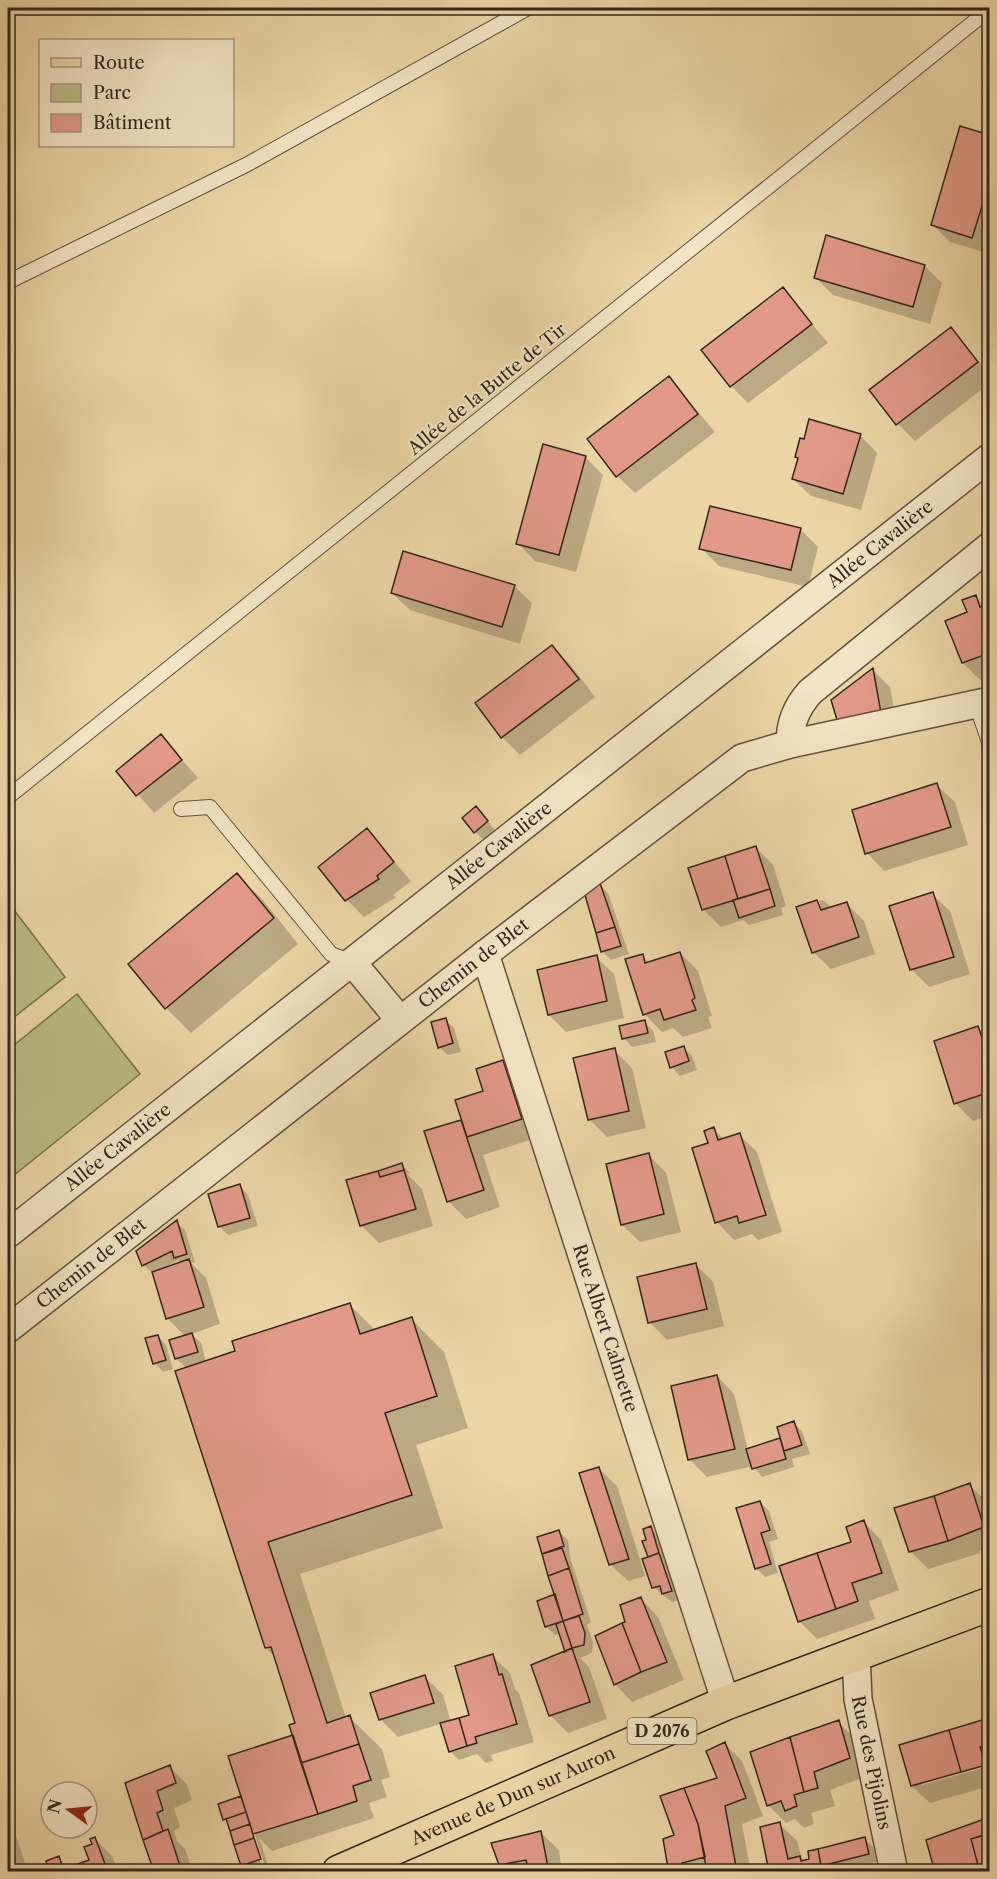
<svg xmlns="http://www.w3.org/2000/svg" width="997" height="1879" font-family="'Libre Caslon Text',serif">
  <style>
    .green { fill: #babc84; stroke: #767250; stroke-width: 1.5 }
    .shadow { fill: #0003; fill-rule: evenodd }
    .building { fill: #e29988; stroke: #33271d; stroke-width: 1.5 }
    .lines { fill: none; stroke-linecap: round; stroke-linejoin: round }
    .lane-casing { stroke: #61523f; stroke-width: 16 }
    .street-casing { stroke: #61523f; stroke-width: 30 }
    .primary-casing { stroke: #33271d; stroke-width: 36 }
    .lane { stroke: #f2e4c4; stroke-width: 14 }
    .street { stroke: #f2e4c4; stroke-width: 27 }
    .primary { stroke: #ebd5a5; stroke-width: 33 }
    .labels { text-anchor: middle; stroke-width: 4.5; stroke-linejoin: round; paint-order: stroke }
    .shield { fill: #f2e4c4; stroke: #6c604f; stroke-width: 1.5 }
    .shield-label { font-size: 16px; font-weight: bold; fill: #33271d }
    .street-label { font-size: 18px; fill: #33271d; stroke: #f2e4c4 }
  </style>
  <rect width="100%" height="100%" fill="#ebd5a5"/>
  <filter id="stains"><feTurbulence type="fractalNoise" baseFrequency=".00333" numOctaves="4"/><feColorMatrix values="0 0 0 0 .2 0 0 0 0 .09 0 0 0 0 .02 0 0 0 .5 -.17"/></filter>
  <radialGradient id="worn" r=".72"><stop offset=".6" stop-color="#630" stop-opacity="0"/><stop offset="1" stop-color="#630" stop-opacity=".3"/></radialGradient>
  <path class="green" d="M8 902 65 977 8 1022Z
    M77 994 140 1074 8 1180V1050Z"/>
  <path class="shadow" d="M990 136V254L950 242 932 224Z
    M925 266 942 283 930 324 833 295 816 278Z
    M783 289 828 343 748 403 731 386Z
    M951 329 990 374V383L915 441 898 424Z
    M669 378 715 432 635 493 617 476Z
    M860 435 877 453 861 510 811 496 793 479 799 459 796 456Z
    M585 457 603 475 576 572 535 561 518 543Z
    M800 529 818 547 808 587 719 566 701 548Z
    M514 586 532 603 520 644 410 610 392 593Z
    M975 597 986 607 990 605V677L980 680 963 663 969 613Z
    M552 647 570 664 595 697 520 755 502 737 477 704Z
    M873 670 890 687 898 730 832 700Z
    M161 736 198 778 154 813 118 771Z
    M937 785 955 802 968 845 884 871 867 853Z
    M484 817 495 830 484 840 475 832Z
    M367 830 411 881 393 895 396 897 364 917 347 900Z
    M756 848 773 865 786 906 781 908 783 915 749 925 743 920 721 927 703 909Z
    M237 875 263 900 298 944 191 1033 166 1008Z
    M600 885 608 893 629 954 611 960 602 951Z
    M932 894 950 911 970 974 929 987 911 969Z
    M823 900 832 908 846 903 864 921 875 954 831 969 813 952 817 902 821 907 819 901Z
    M680 953 698 971 712 1016 708 1017 712 1028 683 1037 673 1028 662 1032 645 1014 642 956 650 963Z
    M596 957 614 974 624 1018 566 1032 549 1015Z
    M446 1020 454 1028 461 1052 448 1055 439 1047Z
    M644 1022 653 1031 656 1042 632 1047 624 1038Z
    M978 1028 990 1040V1115L973 1121 955 1103Z
    M683 1048 692 1056 697 1070 680 1076 672 1067Z
    M614 1050 632 1068 646 1128 607 1137 589 1119Z
    M503 1061 520 1079 539 1137 483 1155 500 1207 466 1219 448 1201 426 1132 463 1121 485 1092Z
    M713 1129 724 1139 739 1135 757 1152 782 1232 758 1240 752 1234 734 1240 717 1222 710 1144Z
    M649 1155 666 1173 681 1232 640 1242 622 1225Z
    M402 1165 411 1174 405 1172 422 1189 433 1226 379 1243 361 1225Z
    M240 1186 248 1195 258 1226 228 1235 220 1227 210 1195Z
    M176 1222 185 1230 195 1262 191 1263 206 1278 220 1324 191 1334 201 1343 206 1362 350 1305 376 1331 411 1319 444 1352 468 1428 416 1445 443 1528 300 1574 346 1718 349 1717 382 1749 390 1777 381 1780 387 1797 369 1803 374 1818 272 1851 259 1838 269 1868 258 1872H249L242 1865 220 1805 243 1797 294 1736 297 1724 275 1657 266 1648 186 1368 176 1358 186 1337 167 1318 153 1273 143 1265ZM178 1260 182 1263 165 1269V1267ZM245 1803 265 1866 262 1867 242 1804Z
    M696 1265 713 1282 724 1326 667 1340 649 1322Z
    M158 1336 166 1345 173 1369 163 1372 155 1363Z
    M717 1376 734 1394 748 1450 782 1439 794 1423 802 1431 810 1454 792 1459 794 1467 762 1477 753 1466 707 1477 690 1460Z
    M599 1469 617 1486 645 1576 628 1581 610 1564Z
    M969 1485 987 1502 990 1510V1548L979 1551 981 1553 928 1569 910 1551Z
    M760 1502 769 1511 778 1539 769 1542 778 1573 765 1577 756 1568Z
    M864 1522 881 1540 899 1590 869 1601 875 1619 817 1639 799 1621 853 1543Z
    M650 1528 659 1537 679 1600 672 1602 653 1587 648 1541Z
    M559 1532 568 1540 570 1557 591 1622 587 1625 593 1642 592 1653 580 1658 589 1667 607 1719 568 1733 550 1715 566 1652 560 1633 555 1635 546 1626 557 1595 539 1538Z
    M641 1599 658 1617 684 1680 632 1702 615 1684 627 1623Z
    M492 1656 510 1673 515 1689 519 1693 534 1742 491 1755 493 1761 486 1763 477 1754 459 1760 450 1751 440 1724 398 1737 380 1719 425 1677 443 1695 451 1722 470 1716Z
    M988 1720 990 1763 922 1782V1785L990 1766V1786L930 1803 912 1786Z
    M838 1722 856 1739 867 1776 830 1790 835 1806 811 1813 814 1824 804 1828 795 1819 786 1823 768 1805Z
    M725 1744 742 1761 763 1816 742 1824 751 1872H674L669 1867 676 1836 719 1778Z
    M169 1766 187 1784 192 1800 174 1808 180 1827 174 1831 177 1841 185 1849 193 1872H155L127 1784Z
    M8 1811 25 1863 8 1869Z
    M987 1820 990 1823V1872H937Z
    M779 1824 797 1841 803 1862 865 1839 873 1847 876 1862 856 1867 860 1872H771Z
    M541 1833 559 1850 562 1872H507L500 1864Z
    M95 1839 112 1856 118 1872H51L58 1858 69 1869 91 1861Z"/>
  <path class="building" d="M960 126 990 135V181L972 238 931 225Z
    M826 235 925 265 913 307 814 278Z
    M783 287 812 324 730 387 701 350Z
    M951 327 978 362 896 425 869 390Z
    M669 376 698 414 616 477 587 439Z
    M809 419 861 434 843 494 792 479 798 458 795 457 800 438 804 439Z
    M543 444 586 456 559 555 516 544Z
    M710 506 801 528 791 570 699 549Z
    M403 551 515 585 502 627 391 593Z
    M976 595 980 607 990 604V653L962 663 945 621 967 612 962 600Z
    M552 645 579 679 501 738 475 703Z
    M873 668 881 713 838 723 831 700Z
    M161 734 182 760 136 796 116 771Z
    M937 783 951 827 865 854 852 810Z
    M476 806 488 821 474 833 462 818Z
    M367 828 394 862 377 876 379 879 345 901 318 867Z
    M756 846 770 889 738 899 725 856Z
    M725 856 738 899 702 910 688 868Z
    M237 873 274 918 165 1009 128 964Z
    M600 883 615 927 596 933 585 895Z
    M770 889 775 906 739 918 733 900Z
    M933 892 954 957 910 970 889 906Z
    M817 900 821 910 847 902 859 937 812 953 796 907Z
    M615 927 621 946 601 952 596 933Z
    M680 952 695 998 692 1000 696 1010 664 1020 660 1009 643 1015 625 959 643 954 645 963Z
    M597 955 607 1001 548 1015 537 970Z
    M446 1018 453 1043 438 1048 431 1022Z
    M645 1020 648 1033 622 1039 619 1026Z
    M978 1026 990 1061V1092L954 1104 934 1041Z
    M684 1046 689 1061 670 1068 665 1052Z
    M615 1048 629 1111 588 1120 573 1058Z
    M503 1060 522 1119 467 1137 455 1100 483 1091 476 1069Z
    M461 1120 484 1190 447 1202 424 1131Z
    M714 1127 718 1140 740 1133 766 1215 739 1223 737 1216 715 1223 692 1148 708 1143 704 1131Z
    M649 1153 664 1214 621 1225 606 1164Z
    M402 1163 404 1170 380 1177 378 1171Z
    M404 1170 416 1209 360 1226 346 1180 378 1171 380 1177Z
    M240 1184 250 1218 218 1227 208 1194Z
    M177 1220 187 1254 174 1258 172 1251 142 1266 136 1251Z
    M189 1259 204 1307 166 1319 152 1272Z
    M696 1263 707 1309 648 1323 637 1277Z
    M350 1303 360 1334 412 1317 437 1396 385 1413 412 1495 268 1542 327 1723 350 1715 359 1744 301 1763 289 1725 295 1723 271 1647 265 1648 175 1371 235 1351 232 1341Z
    M192 1333 198 1352 175 1359 169 1340Z
    M158 1335 166 1360 153 1364 145 1338Z
    M717 1375 735 1449 688 1460 671 1386Z
    M794 1421 802 1445 784 1451 777 1427Z
    M780 1438 786 1459 752 1469 746 1449Z
    M599 1467 629 1559 609 1565 579 1473Z
    M970 1483 984 1527 948 1541 934 1496Z
    M934 1496 948 1541 909 1552 894 1508Z
    M760 1501 770 1530 761 1533 771 1564 755 1569 736 1508Z
    M864 1520 882 1573 852 1583 858 1601 836 1609 817 1553 851 1542 846 1527Z
    M651 1526 659 1553 648 1557 642 1541 646 1540 643 1529Z
    M559 1530 564 1546 542 1554 537 1537Z
    M562 1548 569 1568 548 1576 542 1554Z
    M659 1553 672 1591 662 1594 660 1586 652 1588 642 1559Z
    M817 1553 836 1609 798 1622 779 1566Z
    M569 1568 583 1614 563 1621 548 1576Z
    M555 1594 563 1621 545 1627 537 1601Z
    M641 1597 667 1662 641 1672 622 1623 625 1622 620 1605Z
    M579 1616 585 1633 584 1645 572 1648 563 1621Z
    M563 1621 572 1648 565 1652 556 1624Z
    M622 1623 641 1672 614 1685 595 1636Z
    M572 1648 590 1702 549 1716 531 1665Z
    M493 1654 499 1675 502 1674 517 1724 475 1737 477 1743 467 1746 459 1718 469 1715 455 1666Z
    M425 1675 434 1703 379 1720 370 1693Z
    M459 1718 467 1746 449 1752 440 1723Z
    M989 1718 990 1744 980 1747 986 1765 961 1772 949 1730Z
    M839 1720 850 1758 814 1772 818 1788 804 1792 790 1737Z
    M949 1730 961 1772 911 1786 899 1745Z
    M293 1735 318 1814 253 1834 228 1756Z
    M790 1737 804 1792 794 1795 797 1806 785 1811 781 1801 767 1806 750 1752Z
    M725 1742 746 1798 725 1806 737 1872H707L698 1824 684 1788 717 1778 706 1751Z
    M359 1744 371 1780 353 1786 357 1801 318 1814 301 1763Z
    M170 1765 176 1783 157 1791 163 1810 157 1813 163 1831 143 1840 125 1783Z
    M684 1788 698 1824 705 1857 682 1863 683 1870 672 1872 671 1867 668 1868 663 1839 674 1835 660 1796Z
    M241 1796 246 1812 223 1820 218 1804Z
    M246 1812 250 1824 230 1831 226 1819Z
    M987 1818 990 1833 971 1839 978 1865 959 1872H935L926 1840Z
    M780 1822 788 1859 800 1856 801 1861 809 1859 808 1851 818 1849 821 1866 798 1872H769L760 1827Z
    M250 1824 254 1838 234 1845 230 1831Z
    M168 1829 182 1872H154L143 1840Z
    M541 1831 549 1872H529L526 1860 499 1865 491 1843Z
    M985 1835 990 1862 978 1865 971 1839Z
    M95 1837 108 1872H49L46 1861 59 1856 63 1869 89 1860 84 1847 92 1844 90 1839Z
    M865 1837 869 1854 821 1866 818 1849Z
    M254 1838 261 1859 241 1866 234 1845Z
    M856 1865 858 1872H825Z"/>
  <g class="lines">
    <defs>
      <path id="lane" d="M8 282 246 165 528 8
        M976 704 990 745
        M8 797 990 9
        M181 809 210 807 331 954 352 962"/>
      <g id="street">
        <path d="M790 744C790 723 796 708 810 692L990 546"/>
        <path id="s1" d="M485 954 726 1703"/>
        <path d="M352 962 400 1020"/>
        <path id="s2" d="M8 1234 990 457"/>
        <path id="s3" d="M8 1329 485 954 742 758 790 744 990 701"/>
        <path id="s4" d="M856 1653 858 1699 894 1872"/>
      </g>
      <g id="primary">
        <path id="s5" d="M339 1872 726 1703 990 1604"/>
      </g>
    </defs>
    <use href="#lane" class="lane-casing"/>
    <use href="#street" class="street-casing"/>
    <use href="#primary" class="primary-casing"/>
    <use href="#lane" class="lane"/>
    <use href="#street" class="street"/>
    <use href="#primary" class="primary"/>
  </g>
  <g class="labels">
    <rect class="shield" x="627.5" y="1718" width="69" height="26" rx="4.5"/>
    <g class="shield-label">
      <text x="662" y="1737">D 2076</text>
    </g>
    <g class="street-label">
      <text transform="translate(487 389) rotate(-39)" y="6">Allée de la Butte de Tir</text>
      <text dy="6" stroke="none"><textPath href="#s2" startOffset="1112">Allée Cavalière</textPath></text>
      <text dy="6" stroke="none"><textPath href="#s2" startOffset="626">Allée Cavalière</textPath></text>
      <text dy="6" stroke="none"><textPath href="#s3" startOffset="592">Chemin de Blet</textPath></text>
      <text dy="6" stroke="none"><textPath href="#s2" startOffset="140">Allée Cavalière</textPath></text>
      <text dy="6" stroke="none"><textPath href="#s3" startOffset="106">Chemin de Blet</textPath></text>
      <text dy="6" stroke="none"><textPath href="#s1" startOffset="393">Rue Albert Calmette</textPath></text>
      <text dy="6" stroke="none"><textPath href="#s4" startOffset="111">Rue des Pijolins</textPath></text>
      <text dy="6" stroke="none"><textPath href="#s5" startOffset="190">Avenue de Dun sur Auron</textPath></text>
    </g>
  </g>
  <rect width="997" height="1879" fill="none" stroke="#ebd5a5" stroke-width="30"/>
  <rect x="9" y="9" width="979" height="1861" fill="none" stroke="#33271d" stroke-width="3"/>
  <rect x="15" y="15" width="967" height="1849" fill="none" stroke="#33271d" stroke-width="1.5"/>
  <rect x="39" y="39" width="195" height="108" fill="#f2e4c4" stroke="#a69881" stroke-width="1.5"/>
  <rect x="51" y="58" width="30" height="9" fill="#ebd5a5" stroke="#a69881" stroke-width="1.5"/>
  <text x="93" y="69" font-size="18" fill="#33271d">Route</text>
  <rect x="51" y="84" width="30" height="18" fill="#babc84" stroke="#a69881" stroke-width="1.5"/>
  <text x="93" y="99" font-size="18" fill="#33271d">Parc</text>
  <rect x="51" y="114" width="30" height="18" fill="#e29988" stroke="#a69881" stroke-width="1.5"/>
  <text x="93" y="129" font-size="18" fill="#33271d">Bâtiment</text>
  <g transform="translate(69 1810) rotate(285)"><circle r="28" fill="#f2e4c4" stroke="#a69881" stroke-width="1.5"/>
  <path d="M0-4.5L10 22L0 15L-10 22Z" fill="#8f2418"/>
  <text y="-9" font-size="16" font-weight="bold" text-anchor="middle" fill="#33271d">N</text>
  </g>
  <rect width="100%" height="100%" filter="url(#stains)"/>
  <rect width="100%" height="100%" fill="url(#worn)"/>
</svg>
